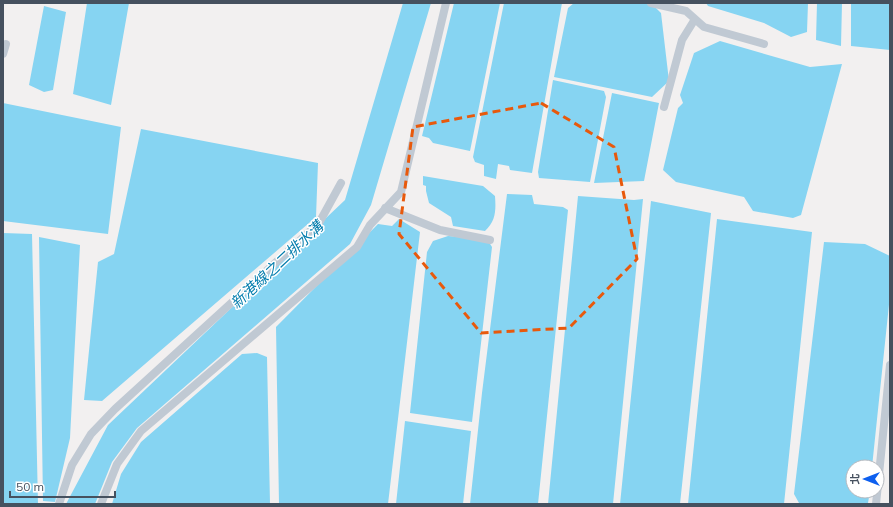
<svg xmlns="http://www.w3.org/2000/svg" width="893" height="507" font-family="Mulish,'Noto Sans TC',sans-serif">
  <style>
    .water { fill: #86d4f2 }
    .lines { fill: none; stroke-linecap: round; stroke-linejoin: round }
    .lane { stroke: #c0c9d3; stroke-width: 8 }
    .marked { fill: none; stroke: #e8590c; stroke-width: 3; stroke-dasharray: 8 5; stroke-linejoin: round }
    .labels { text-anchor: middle; stroke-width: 3; stroke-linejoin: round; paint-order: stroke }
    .water-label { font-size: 15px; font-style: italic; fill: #047dad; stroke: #fff }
  </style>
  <rect width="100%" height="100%" fill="#f2f0f0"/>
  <path class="water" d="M87 3H129L111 105 73 94Z
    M403 3H431L371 205 350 244 137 428 112 462 95 504H66L108 425 345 200Z
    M454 3H500L470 151 433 143 429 138 422 136Z
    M504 3H562L532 173 510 170 509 166 498 164 496 179 484 176V165L475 162 473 157Z
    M574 3H651L661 13 669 81 652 97 554 77 568 8Z
    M706 3H808L807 32 791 37 764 23 708 6Z
    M817 3H842L841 46 816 40Z
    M851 3H890V50L851 46Z
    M44 6 66 12 53 90 44 92 29 85Z
    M720 41 810 67 842 64 801 215 793 218 753 211 744 197 676 182 663 170 678 108 683 103 680 95 694 53Z
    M553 80 604 91 606 97 590 182 539 178 538 172Z
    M612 93 659 103 644 181 594 183Z
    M3 103 121 127 108 234 3 221Z
    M141 129 318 163 316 217 102 401 84 400 98 262 114 254Z
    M423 176 483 186 495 196C496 210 496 221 485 231L453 226 451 217 429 203 426 191V186L423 185Z
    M507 194 532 195 534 204 563 207 568 210 538 504H470L482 393Z
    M578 196 634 200 643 199 613 504H548Z
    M651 201 711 213 680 504H620Z
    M399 219 420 232 388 504H279L276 327 378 224 392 226Z
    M717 219 812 232 784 504H688Z
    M3 233 32 234 38 504H3Z
    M448 236 487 239 492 247 472 422 410 413 427 252 433 241Z
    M39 237 80 245 70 438 55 502 43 501Z
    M824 242 865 244 890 256V295L872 467H853V491H870L868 503 805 504 799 503 794 494Z
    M257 353 267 357 270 504H112L121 474 141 442 242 354Z
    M405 421 471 431 463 504H396Z"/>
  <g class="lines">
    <path class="lane" d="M651 3 686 11 704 27 764 44
      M3 54 6 44
      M664 107 682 40 695 19
      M385 208 440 230 490 240
      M59 504 72 465 91 434 115 409 319 223 341 183
      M101 504 117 464 141 431 357 247 370 225 401 192 446 3
      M876 504 890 365"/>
  </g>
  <path class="marked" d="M541 103 614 147 637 259 569 328 481 333 399 234 413 127Z"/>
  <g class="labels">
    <g class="water-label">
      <text transform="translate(277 265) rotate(-43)" y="5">新港線之二排水溝</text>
    </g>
  </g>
  <rect width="893" height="507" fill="none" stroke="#46515f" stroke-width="8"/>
  <g transform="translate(865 479) rotate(270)"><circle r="19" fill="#ffffff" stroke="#b5b9bf"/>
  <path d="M0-3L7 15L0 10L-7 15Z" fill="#0d5fef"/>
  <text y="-6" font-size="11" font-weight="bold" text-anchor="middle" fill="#46515f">北</text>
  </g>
  <path d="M10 491v6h105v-6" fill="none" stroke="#46515f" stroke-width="2"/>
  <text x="16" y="491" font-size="12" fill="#46515f" stroke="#ffffff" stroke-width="3" paint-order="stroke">50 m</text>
</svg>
